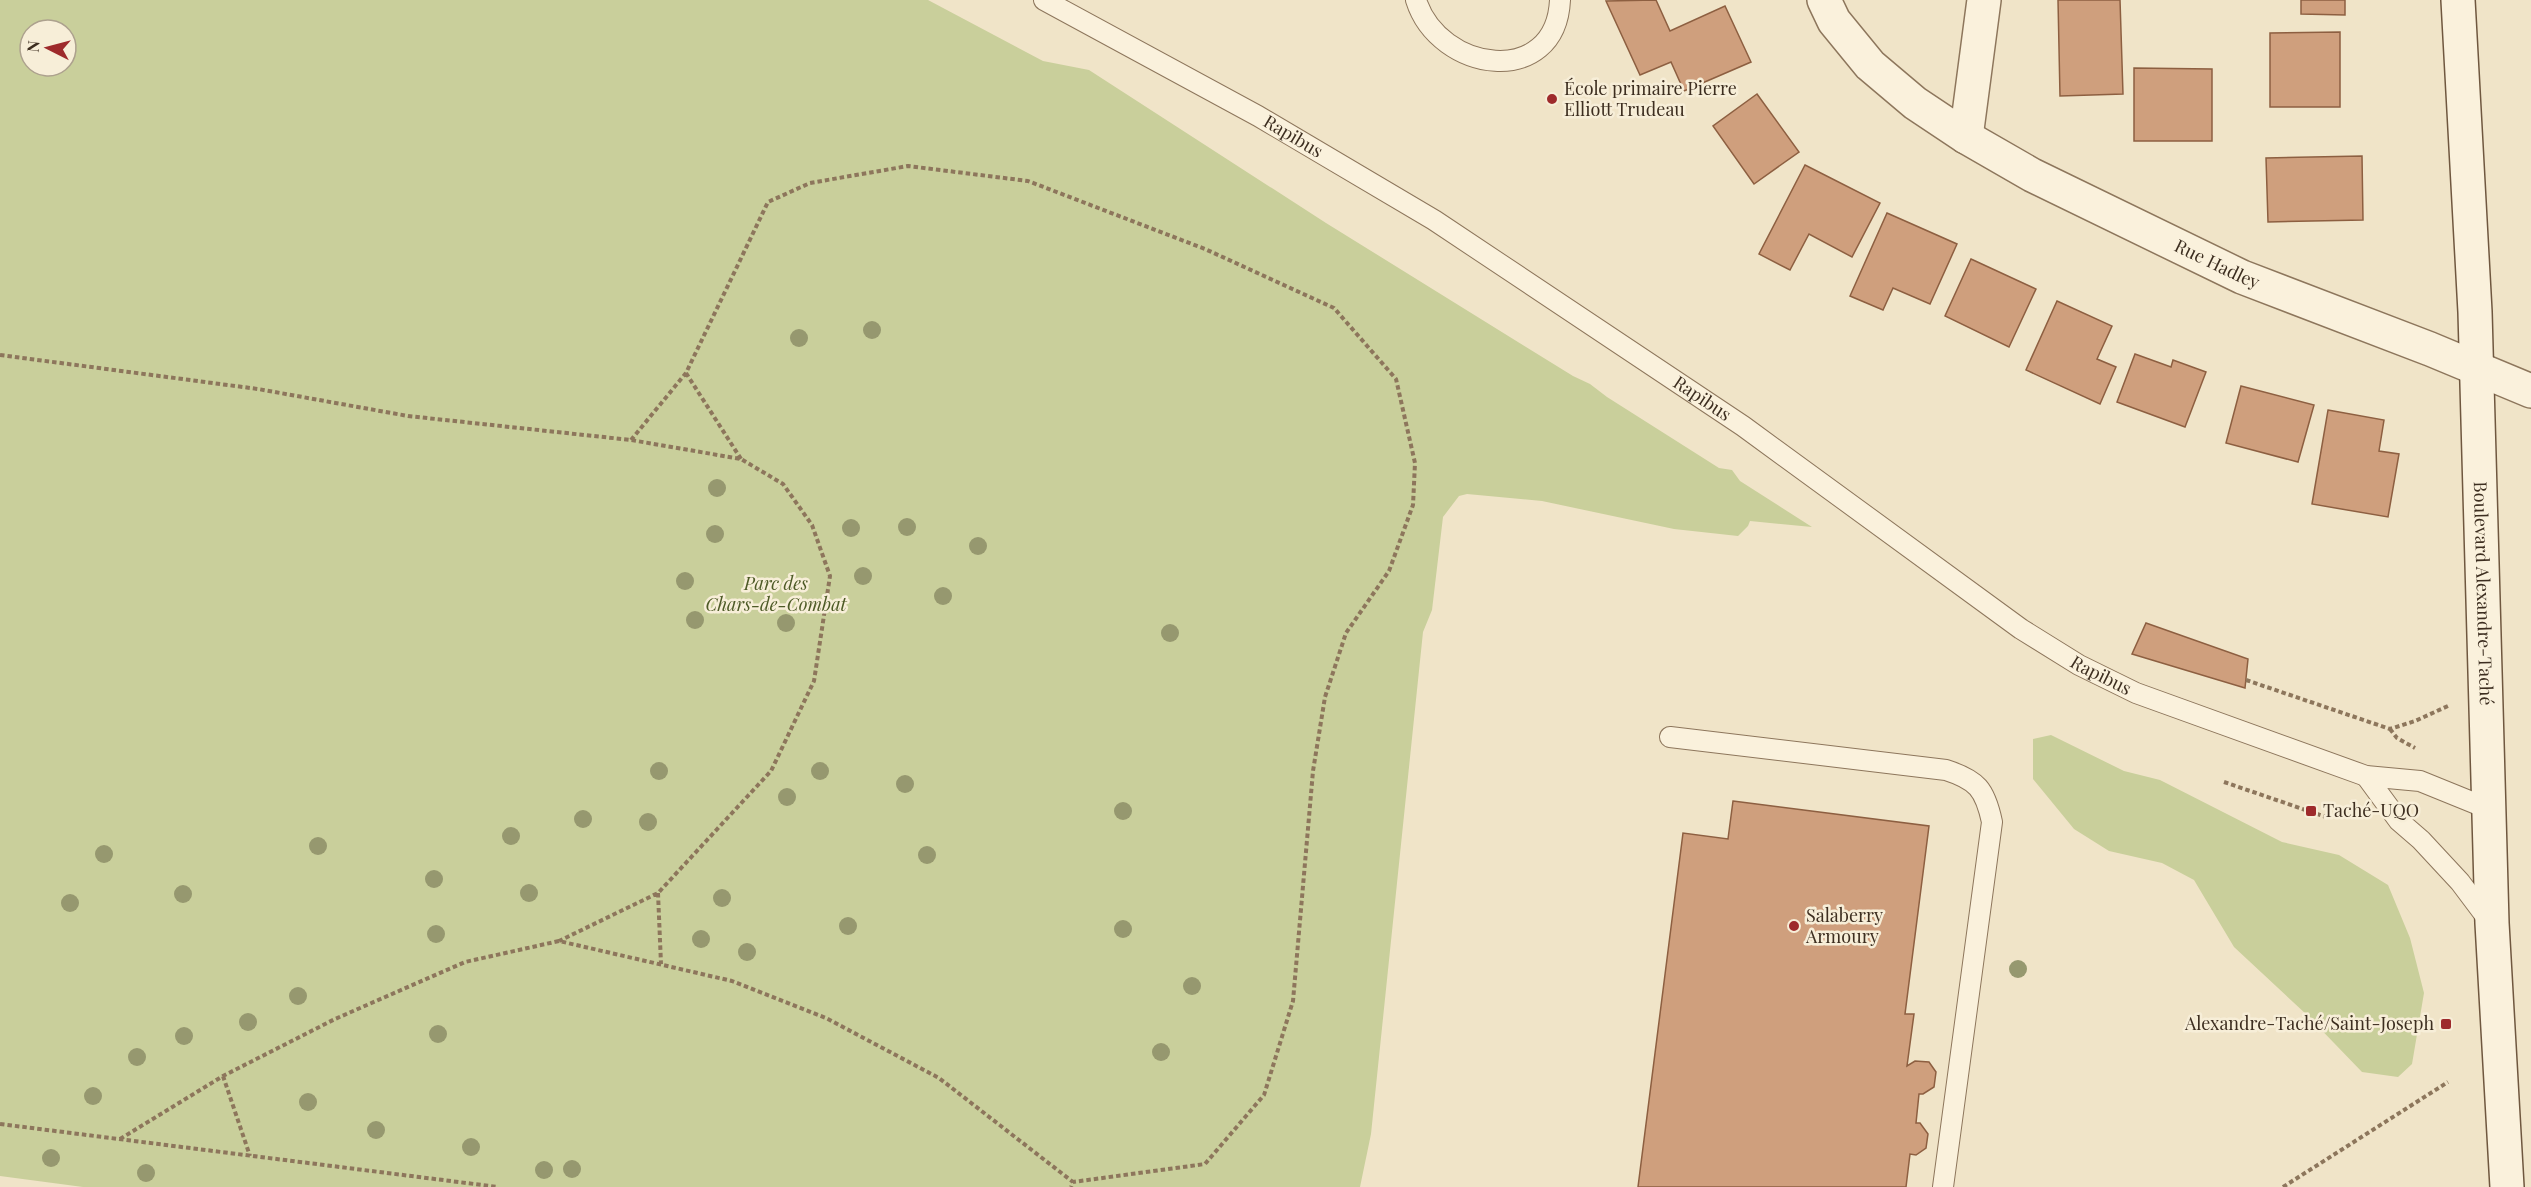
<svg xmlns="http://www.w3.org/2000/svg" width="2531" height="1187" font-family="'Playfair Display',serif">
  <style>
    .green { fill: #c9cf9b; fill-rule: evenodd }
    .building { fill: #cf9f7d; stroke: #8d5f41; stroke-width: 1.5 }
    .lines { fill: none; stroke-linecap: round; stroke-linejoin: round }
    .lane-casing { stroke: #8d765c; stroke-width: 22 }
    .street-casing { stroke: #8d765c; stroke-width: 36 }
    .secondary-casing { stroke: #6f573f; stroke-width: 36 }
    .path { stroke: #8d765c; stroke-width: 4; stroke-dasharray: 4.5 3; stroke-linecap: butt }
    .lane { stroke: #faf1dc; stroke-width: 20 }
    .street { stroke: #faf1dc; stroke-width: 33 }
    .secondary { stroke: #faf1dc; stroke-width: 33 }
    .tree { fill: #96986f }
    .poi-dot { fill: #9e2a2b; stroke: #f7eed8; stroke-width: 2 }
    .labels { text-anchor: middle; stroke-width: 5; stroke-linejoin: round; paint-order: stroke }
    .poi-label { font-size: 18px; fill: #3d2e20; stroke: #f7eed8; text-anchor: start }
    .street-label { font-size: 18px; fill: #3d2e20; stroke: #f7eed8 }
    .park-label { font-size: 18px; font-style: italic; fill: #4d5a26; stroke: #f7eed8 }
  </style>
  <rect width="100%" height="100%" fill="#f0e4c8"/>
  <path class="green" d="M0 0H928L1043 61 1089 70 1326 223 1573 376 1590 384 1607 397 1719 468 1732 470 1740 481 1812 527 1750 521 1748 526 1738 536 1674 529 1542 501 1467 494 1459 496 1443 517 1432 610 1423 632 1371 1134 1360 1187H83L0 1176ZM30 30H66V66H30Z
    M2051 735 2124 771 2160 780 2282 842 2339 855 2388 885 2410 938 2424 993 2412 1064 2398 1077 2362 1072 2307 1015 2234 947 2194 880 2162 863 2109 851 2074 829 2033 779V739Z"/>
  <path class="building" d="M1656 0 1670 31 1725 6 1751 62 1684 91 1671 62 1640 75 1606 1Z
    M2058 0H2120L2123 94 2060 96Z
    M2301 0H2345V15L2301 14Z
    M2340 32V107H2270V33Z
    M2134 68 2212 69V141H2134Z
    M1757 94 1799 152 1754 184 1713 126Z
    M2362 156 2363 220 2268 222 2266 158Z
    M1805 165 1880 203 1852 257 1809 234 1790 270 1759 254Z
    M1887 213 1957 244 1930 304 1893 288 1883 310 1850 296Z
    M1971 259 2036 289 2009 347 1945 316Z
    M2057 301 2112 326 2097 359 2116 367 2100 404 2026 370Z
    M2135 354 2171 367 2173 360 2206 372 2185 427 2117 402Z
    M2241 386 2314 405 2298 462 2226 443Z
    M2328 410 2384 420 2379 451 2399 454 2388 517 2312 504Z
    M2146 623 2248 659 2245 688 2132 654Z
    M1733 801 1929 826 1905 1014H1914L1907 1066 1915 1061 1929 1062 1936 1072 1934 1087 1923 1094H1919L1916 1123H1920L1928 1134 1926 1148 1916 1155 1910 1154 1906 1187H1638L1683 833 1728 839Z"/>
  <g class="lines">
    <defs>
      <g id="lane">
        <path id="s1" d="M1044 0 1258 116 1434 220 1743 426 2021 629 2079 665 2136 693 2366 776 2420 781 2489 809"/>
        <path d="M1416 0C1439 73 1556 89 1560 0"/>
        <path d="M1670 737 1946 770C1977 780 1985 789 1992 822L1943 1187"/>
        <path d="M2366 776 2399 821 2421 840 2460 882 2490 922"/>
      </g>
      <g id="street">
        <path id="s2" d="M1824 0 1834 21 1870 65 1915 103 1966 137 2032 175 2242 277 2430 349 2531 391"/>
        <path d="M1966 137 1984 0"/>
      </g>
      <g id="secondary">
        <path id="s3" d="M2458 0 2475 312 2492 923 2507 1187"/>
      </g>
    </defs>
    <use href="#lane" class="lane-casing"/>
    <use href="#street" class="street-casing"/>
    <use href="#secondary" class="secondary-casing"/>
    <path class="path" d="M0 355 258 389 408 416 631 440 741 459 783 484 812 525 830 576 814 681 771 771 658 893 559 941
      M686 373 741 459
      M631 440 686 373 768 202 810 183 908 166 1028 181 1205 249 1334 308 1396 379 1415 463 1413 505 1389 571 1346 633 1325 697 1313 771 1293 1001 1264 1095 1205 1164 1073 1182
      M2246 680 2390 729 2415 721 2448 706
      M2390 729 2397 738 2415 748
      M2224 782 2326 817
      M658 893 661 964
      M223 1076 250 1156
      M0 1124 498 1187
      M120 1139 223 1076 335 1019 465 962 559 941 732 981 826 1018 939 1078 1073 1182 1071 1187
      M2283 1187 2448 1082"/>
    <use href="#lane" class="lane"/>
    <use href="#street" class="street"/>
    <use href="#secondary" class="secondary"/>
  </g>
  <g class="tree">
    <circle cx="872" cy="330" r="9"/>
    <circle cx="799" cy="338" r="9"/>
    <circle cx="717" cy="488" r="9"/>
    <circle cx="907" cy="527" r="9"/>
    <circle cx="851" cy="528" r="9"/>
    <circle cx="715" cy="534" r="9"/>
    <circle cx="978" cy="546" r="9"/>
    <circle cx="863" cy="576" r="9"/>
    <circle cx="685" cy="581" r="9"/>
    <circle cx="943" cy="596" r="9"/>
    <circle cx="695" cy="620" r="9"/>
    <circle cx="786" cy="623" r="9"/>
    <circle cx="1170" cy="633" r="9"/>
    <circle cx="659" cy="771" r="9"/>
    <circle cx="820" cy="771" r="9"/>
    <circle cx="905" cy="784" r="9"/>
    <circle cx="787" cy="797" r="9"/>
    <circle cx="1123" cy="811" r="9"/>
    <circle cx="583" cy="819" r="9"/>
    <circle cx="648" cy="822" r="9"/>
    <circle cx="511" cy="836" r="9"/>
    <circle cx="318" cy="846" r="9"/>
    <circle cx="104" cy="854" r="9"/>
    <circle cx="927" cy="855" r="9"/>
    <circle cx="434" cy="879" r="9"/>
    <circle cx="529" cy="893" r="9"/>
    <circle cx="183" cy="894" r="9"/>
    <circle cx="722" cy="898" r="9"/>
    <circle cx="70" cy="903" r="9"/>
    <circle cx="848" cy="926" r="9"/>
    <circle cx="1123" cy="929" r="9"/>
    <circle cx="436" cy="934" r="9"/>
    <circle cx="701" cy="939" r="9"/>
    <circle cx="747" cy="952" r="9"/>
    <circle cx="2018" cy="969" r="9"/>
    <circle cx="1192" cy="986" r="9"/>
    <circle cx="298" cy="996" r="9"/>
    <circle cx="248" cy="1022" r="9"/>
    <circle cx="438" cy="1034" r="9"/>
    <circle cx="184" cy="1036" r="9"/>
    <circle cx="1161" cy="1052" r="9"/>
    <circle cx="137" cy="1057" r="9"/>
    <circle cx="93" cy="1096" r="9"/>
    <circle cx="308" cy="1102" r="9"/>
    <circle cx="376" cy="1130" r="9"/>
    <circle cx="471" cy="1147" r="9"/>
    <circle cx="51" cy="1158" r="9"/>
    <circle cx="572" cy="1169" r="9"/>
    <circle cx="544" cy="1170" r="9"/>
    <circle cx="146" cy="1173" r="9"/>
  </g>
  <g class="poi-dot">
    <circle cx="1552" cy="99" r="6"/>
    <rect x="2305" y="805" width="12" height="12" rx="3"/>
    <circle cx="1794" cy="926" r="6"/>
    <rect x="2440" y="1018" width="12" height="12" rx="3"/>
  </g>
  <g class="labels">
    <g class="poi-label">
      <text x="1564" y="95">École primaire Pierre<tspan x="1564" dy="21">Elliott Trudeau</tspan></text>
      <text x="2323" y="817">Taché-UQO</text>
      <text x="1806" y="922">Salaberry<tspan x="1806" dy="21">Armoury</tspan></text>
      <text x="2434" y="1030" text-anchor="end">Alexandre-Taché/Saint-Joseph</text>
    </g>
    <g class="street-label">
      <text dy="6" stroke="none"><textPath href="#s1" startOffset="284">Rapibus</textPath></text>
      <text dy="6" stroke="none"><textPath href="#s2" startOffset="482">Rue Hadley</textPath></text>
      <text dy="6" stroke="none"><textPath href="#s1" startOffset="770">Rapibus</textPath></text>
      <text dy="6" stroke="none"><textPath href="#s3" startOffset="594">Boulevard Alexandre-Taché</textPath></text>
      <text dy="6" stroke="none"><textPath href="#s1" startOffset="1256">Rapibus</textPath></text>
    </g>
    <g class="park-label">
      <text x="776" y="590">Parc des<tspan x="776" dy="21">Chars-de-Combat</tspan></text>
    </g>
  </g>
  <g transform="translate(48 48) rotate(276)"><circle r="28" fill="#f7eed8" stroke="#ada18e" stroke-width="1.5"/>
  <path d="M0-4.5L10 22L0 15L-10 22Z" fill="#9e2a2b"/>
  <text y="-9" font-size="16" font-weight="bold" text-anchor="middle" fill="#3d2e20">N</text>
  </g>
</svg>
